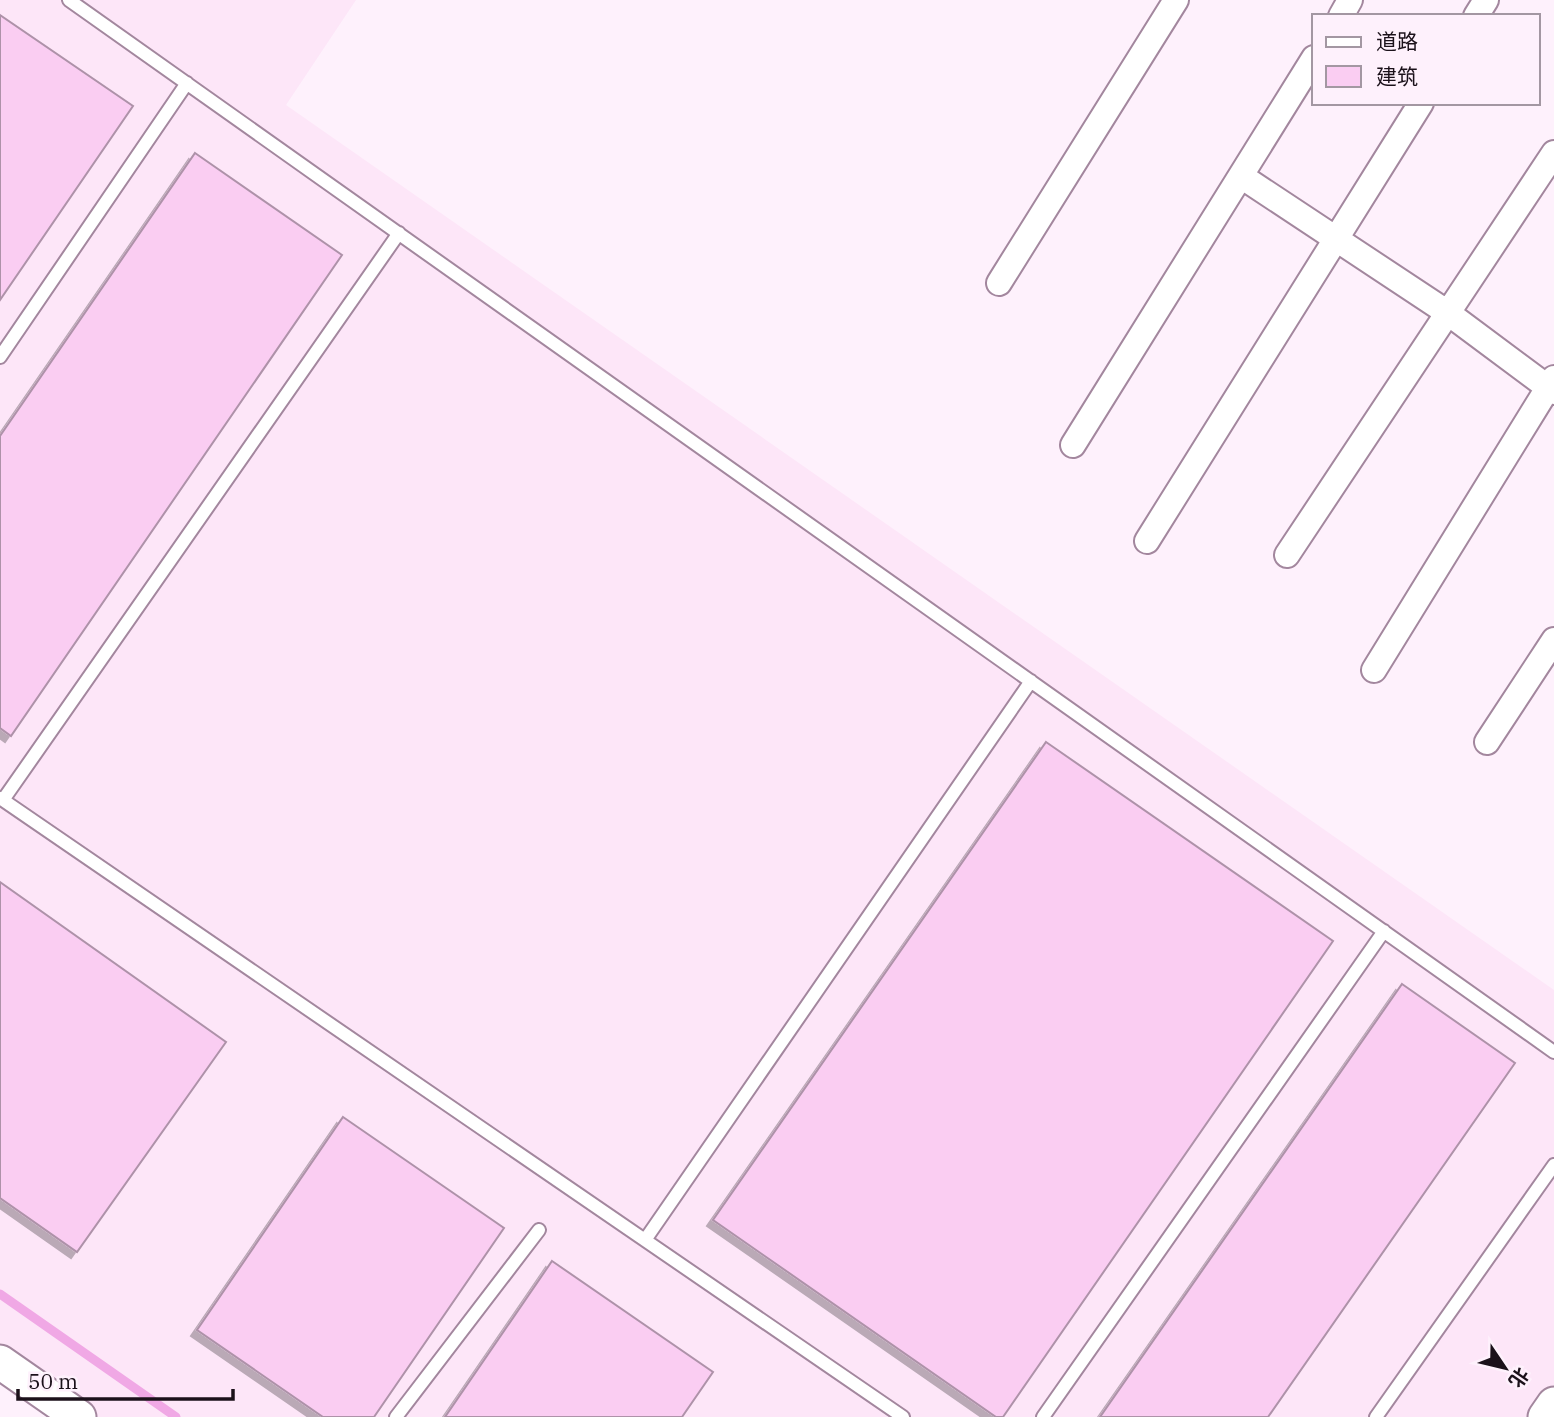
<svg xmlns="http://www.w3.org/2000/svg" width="1554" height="1417" font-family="'IBM Plex Serif','Noto Sans SC',serif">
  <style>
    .built { fill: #fde6f8 }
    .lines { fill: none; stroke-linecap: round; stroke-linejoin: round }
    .stream { stroke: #f0a8e5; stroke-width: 9 }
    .building { fill: #facdf2; stroke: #ae92a9; stroke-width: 2; filter: url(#shadow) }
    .lane-casing { stroke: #a3879e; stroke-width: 16 }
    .street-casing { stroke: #a3879e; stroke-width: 28 }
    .secondary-casing { stroke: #a3879e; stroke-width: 37 }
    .lane { stroke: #fff; stroke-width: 12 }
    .street { stroke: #fff; stroke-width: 24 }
    .secondary { stroke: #fff; stroke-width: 33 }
  </style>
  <defs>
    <filter id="shadow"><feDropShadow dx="-6" dy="6" stdDeviation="0" flood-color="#0004"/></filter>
  </defs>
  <rect width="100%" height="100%" fill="#fef1fc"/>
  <path class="built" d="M0 0H356L286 105 1554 990V1404L1545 1417H79L0 1362Z"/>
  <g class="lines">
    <path class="stream" d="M0 1294 176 1417"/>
  </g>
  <path class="building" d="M0 15 133 106 0 300Z
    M195 153 342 255 11 736 0 728V436Z
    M1046 742 1333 941 1003 1417H996L713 1220Z
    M0 882 226 1042 77 1252 0 1198Z
    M1402 984 1515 1063 1268 1417H1100Z
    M343 1117 504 1228 374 1417H323L197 1330Z
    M552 1261 713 1372 682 1417H445Z"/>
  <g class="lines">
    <defs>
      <path id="lane" d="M69 0 1554 1052
        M0 357 187 83
        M0 798 903 1417
        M3 800 399 233
        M645 1240 1031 681
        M396 1417 539 1230
        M1043 1417 1384 931
        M1376 1417 1554 1165"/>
      <path id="street" d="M1341 16 1350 0
        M1476 16 1486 0
        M1241 176 1448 313 1554 392
        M999 283 1176 0
        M1073 445 1314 58
        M1147 541 1421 103
        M1287 555 1554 153
        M1374 670 1554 378
        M1487 742 1554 640"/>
      <path id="secondary" d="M0 1362 79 1417
        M1545 1417 1554 1404"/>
    </defs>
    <use href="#lane" class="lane-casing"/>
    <use href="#street" class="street-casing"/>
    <use href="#secondary" class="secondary-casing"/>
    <use href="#lane" class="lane"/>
    <use href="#street" class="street"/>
    <use href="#secondary" class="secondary"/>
  </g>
  <rect x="1312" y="14" width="228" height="91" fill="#fef1fc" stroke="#a397a2" stroke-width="2"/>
  <rect x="1326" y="37" width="35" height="10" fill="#ffffff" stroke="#a397a2" stroke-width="2"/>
  <text x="1376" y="49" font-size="21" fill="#1b111a">道路</text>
  <rect x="1326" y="66" width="35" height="21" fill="#facdf2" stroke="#a397a2" stroke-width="2"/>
  <text x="1376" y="84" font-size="21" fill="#1b111a">建筑</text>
  <g transform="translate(1505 1368) rotate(125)" stroke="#fef1fc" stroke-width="5" paint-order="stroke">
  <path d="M0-5L12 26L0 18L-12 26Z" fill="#1b111a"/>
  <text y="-10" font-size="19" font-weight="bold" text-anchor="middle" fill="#1b111a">北</text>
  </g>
  <path d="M18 1389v10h215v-10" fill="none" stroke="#1b111a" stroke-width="3.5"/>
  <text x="28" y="1389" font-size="21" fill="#1b111a" stroke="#fef1fc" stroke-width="5" paint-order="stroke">50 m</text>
</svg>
